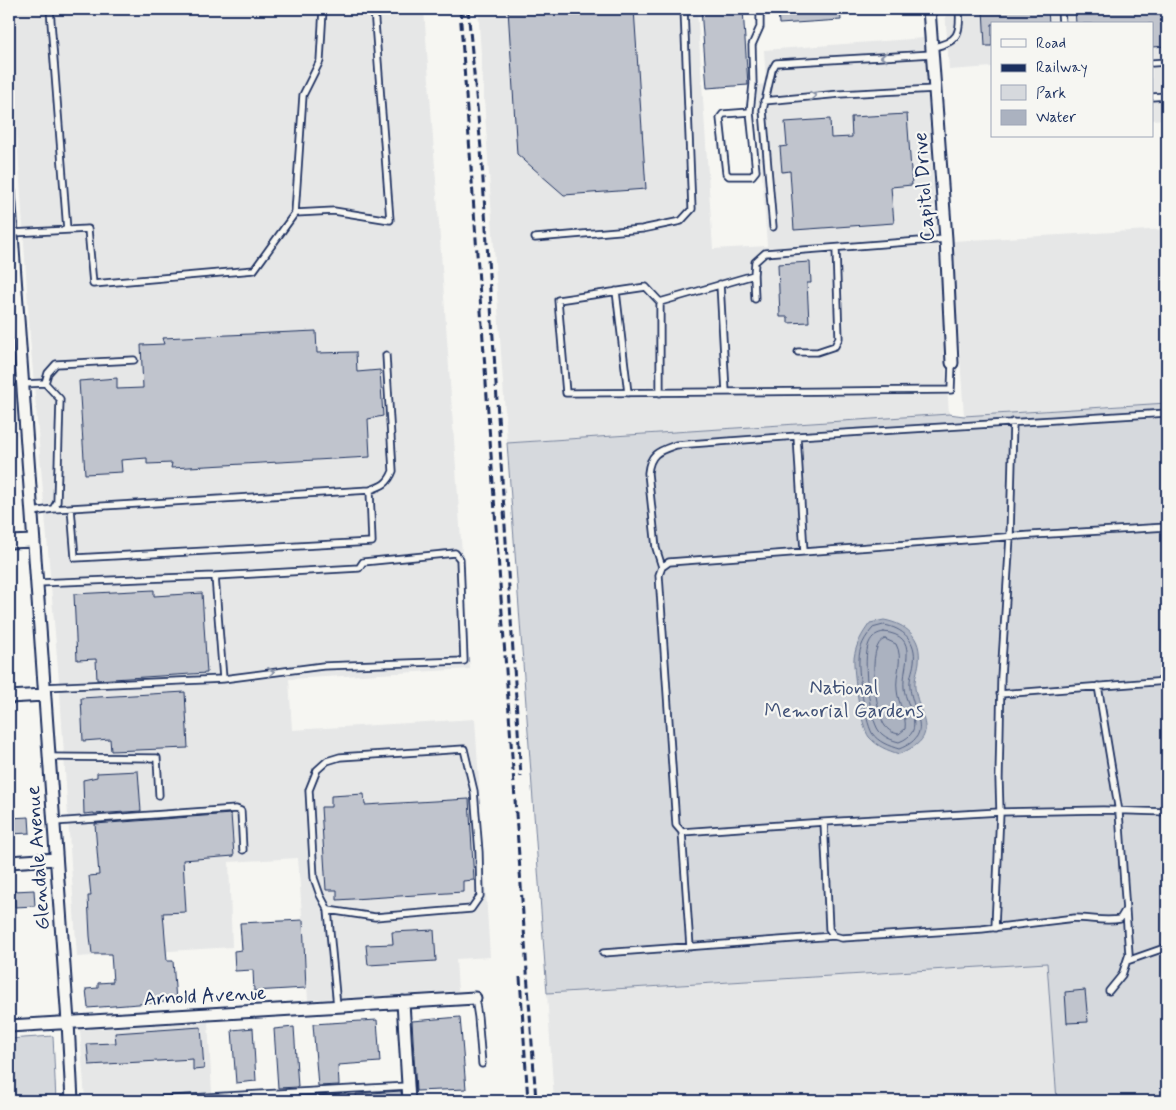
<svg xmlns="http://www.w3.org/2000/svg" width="1176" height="1110" font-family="Mynerve,sans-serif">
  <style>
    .built { fill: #e6e7e7 }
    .green { fill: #d6d9dd; stroke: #78849e }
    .water { fill: #abb2c0; stroke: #717e99 }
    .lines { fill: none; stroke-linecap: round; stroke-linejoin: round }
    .shore { stroke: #556385; stroke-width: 1 }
    .building { fill: #c0c4cd; stroke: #1b2f5e }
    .lane-casing { stroke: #1b2f5e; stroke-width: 9 }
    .street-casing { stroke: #1b2f5e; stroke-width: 15 }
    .lane { stroke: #f6f6f2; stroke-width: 5.5 }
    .street { stroke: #f6f6f2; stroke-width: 11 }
    .rail { stroke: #1b2f5e; stroke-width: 3; stroke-dasharray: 8 4; stroke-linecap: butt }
    .oneway { stroke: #8892a8 }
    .labels { text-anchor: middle; stroke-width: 4.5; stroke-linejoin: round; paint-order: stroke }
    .street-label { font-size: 20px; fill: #1b2f5e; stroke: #f6f6f2 }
    .park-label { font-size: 20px; fill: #405177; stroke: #f6f6f2 }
  </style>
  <rect width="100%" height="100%" fill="#f6f6f2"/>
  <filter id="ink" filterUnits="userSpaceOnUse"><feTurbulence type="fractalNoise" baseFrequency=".02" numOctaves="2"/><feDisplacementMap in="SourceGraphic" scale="10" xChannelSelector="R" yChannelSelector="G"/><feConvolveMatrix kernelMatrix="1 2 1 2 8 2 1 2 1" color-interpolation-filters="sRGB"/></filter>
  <g filter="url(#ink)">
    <path class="built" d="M9 9H424L470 669 289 679 292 730 475 719 490 957 456 959 458 991 308 1000 298 858 229 862 232 947 77 957 60 693 30 337Z
      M478 9H697L713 249 767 246 756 85 766 84 764 50 924 38 949 414 507 443Z
      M945 9H1167V119L1152 120V24H992V67L949 70Z
      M1167 229V403L964 416 952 241Z
      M1048 963 1057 1101H554L547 993Z
      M208 1022 212 1092 85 1100 80 1030Z
      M405 1089 406 1101H177Z"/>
    <path class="green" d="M1167 403V1101H1057L1047 963 547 993 507 443 949 414 964 416Z
      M53 1036 56 1101H9V1039Z"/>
    <path class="water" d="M884 620C906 624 922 637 919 662 918 671 914 678 915 688 920 720 942 737 899 754 887 750 878 747 869 737 861 727 853 672 854 658 856 644 862 634 870 623Z"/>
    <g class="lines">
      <path class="shore" d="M884 625C903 628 917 641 914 662 913 671 909 677 910 688 913 714 935 735 899 749 889 746 878 742 872 733 865 720 858 675 859 660 859 647 865 637 873 628Z
        M884 632C921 636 902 665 904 688 906 708 928 731 899 742 891 740 884 737 879 731 869 718 862 658 869 643 872 636 877 633 884 632Z
        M885 639 896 644C904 659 895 674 897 690 898 704 907 715 905 729L899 734C893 733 889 731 885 726 876 714 865 643 885 639Z"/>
    </g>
    <path class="building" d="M508 9H634L646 189 564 195 517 154Z
      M701 9H743L748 85 707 88Z
      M778 9H840L841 20 779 24Z
      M983 9H1048L1049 24H992V46H985Z
      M1075 9H1167V46L1152 47V24H1076Z
      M907 114 912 185 891 187 894 223 794 230 790 171 782 172 780 147 787 146 785 122 830 119 831 138 852 137 851 117Z
      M810 262 811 283H807L809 322 788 323V317H780L778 264Z
      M316 331 317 353 356 352 357 372 380 370 383 416 368 419 370 457 171 468 172 463 147 464V458L121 460 122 472 85 474 79 381 117 378V389L143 388 141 345 164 344 162 338Z
      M154 590V596L202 593 207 673 97 680 96 659 77 660 74 594Z
      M185 692 188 748 111 751 110 739 83 741 81 698Z
      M138 771 141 811 94 814V813L84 814 83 780 97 777V773Z
      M364 794 365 805 469 799 474 880 463 881V892L337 900V890H326L321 807H331V796Z
      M231 814 234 856 183 860 186 912 163 913 167 961H173L176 1001 88 1008 86 989 98 988V983L113 982 111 954H92L90 936 88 896H91L89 876 99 875 95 824Z
      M29 817 30 833 10 834 9 818Z
      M34 890 35 906 15 907 14 891Z
      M303 920 306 988 254 991 253 970 235 971 234 951 242 950 240 923Z
      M434 930 436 961 368 965 366 945 393 944 392 932Z
      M1085 990 1088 1022 1067 1023 1065 992Z
      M460 1017 466 1089 416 1091 412 1021Z
      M377 1020 380 1062 338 1065 339 1085 318 1086 313 1024Z
      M201 1027 204 1069 193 1070V1059L89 1065 87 1044 116 1043 115 1033Z
      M294 1027 298 1087 278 1088 274 1029Z
      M253 1028 256 1081 236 1083 232 1030Z
      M401 1091 402 1101H357L356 1094Z
      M339 1094 340 1101H319L318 1096Z
      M299 1097V1101H279L278 1098Z"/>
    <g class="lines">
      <defs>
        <path id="lane" d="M50 9 67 230
          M1061 9 1062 24
          M932 47C958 43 961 33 959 9
          M1152 63 1167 62
          M1152 97 1167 96
          M764 101 840 94 935 89
          M750 112 723 114 720 118 726 173 729 176H752L756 171 750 112 753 84 752 45 760 27V9
          M295 213 303 95 320 61 323 9
          M773 227 763 110 772 70 776 63 933 54
          M12 233 88 229 93 284 254 270 295 213 334 211 390 220 374 9
          M535 238 642 229 681 221 692 209 684 9
          M720 284 726 392
          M616 291 628 393
          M755 299 754 275 755 262 765 253 946 239
          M660 302 754 275
          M798 352H817L835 346 839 338 836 249
          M45 383 48 373 56 364 134 360
          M23 384 45 383 60 399 57 502 53 509 32 512
          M660 393V302L646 287 558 300 566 393C694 393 823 391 951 390L952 363
          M71 508 75 558 372 542 370 490
          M53 509 370 490C382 486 388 484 393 471L386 355
          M1167 527 1032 535 669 562 662 567 659 575 676 825 682 832 824 822 1000 812 1103 810 1167 812
          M804 552 797 436 1167 413
          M662 567 656 548 648 473C650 453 659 451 676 445L797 436
          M215 576 359 568 363 562 455 553 460 559 464 661 323 666 223 679
          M37 583 215 576 223 679 44 687
          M1098 686 1119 812 1129 954 1122 975 1109 991
          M1000 694 1167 681
          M49 757 157 758 159 795
          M54 822 236 809 241 811 243 850
          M824 822 829 929 834 936 842 938 982 929 1075 918C1090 918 1105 922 1120 919L1126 909
          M682 832 690 947
          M328 910 375 917 471 909 480 896 479 852 474 791 464 749 340 757 327 761 317 770 309 790 314 878 320 895 328 910 337 1006
          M995 928 1000 812 999 779 1001 677 1010 537 1013 422
          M603 953 834 936
          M1127 961 1167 947
          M475 998 478 1017 482 1064
          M135 1101 408 1086"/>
        <path id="street" d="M929 9 946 239 952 363
          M9 192 68 1022 72 1101
          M9 542 34 541
          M9 697 44 695
          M9 862 56 859
          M403 1002 409 1101
          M9 1026 475 998"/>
      </defs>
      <use href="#lane" class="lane-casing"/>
      <use href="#street" class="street-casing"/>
      <use href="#lane" class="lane"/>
      <use href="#street" class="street"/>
      <path class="rail" d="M460 9 536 1101
        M468 9 481 149 521 777
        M520 977 528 1101"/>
    </g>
    <defs><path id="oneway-chevron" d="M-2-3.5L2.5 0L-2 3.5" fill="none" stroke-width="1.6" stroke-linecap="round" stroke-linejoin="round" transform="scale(1.25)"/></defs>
    <g class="oneway">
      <use href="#oneway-chevron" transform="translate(884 57) rotate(177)"/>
      <use href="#oneway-chevron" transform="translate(813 96) rotate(-4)"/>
      <use href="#oneway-chevron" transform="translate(271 672) rotate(-7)"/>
    </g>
  </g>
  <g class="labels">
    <g class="street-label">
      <text transform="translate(923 187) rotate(-94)" y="7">Capitol Drive</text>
      <text transform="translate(37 858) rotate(-94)" y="7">Glendale Avenue</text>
      <text transform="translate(205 995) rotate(-3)" y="7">Arnold Avenue</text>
    </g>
    <g class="park-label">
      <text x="844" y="694">National<tspan x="844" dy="23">Memorial Gardens</tspan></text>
    </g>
  </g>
  <rect width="1176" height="1110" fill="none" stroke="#f6f6f2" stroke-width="30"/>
  <rect x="15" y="15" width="1146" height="1080" fill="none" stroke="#1b2f5e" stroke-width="2" filter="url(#ink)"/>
  <rect x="991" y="22" width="162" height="115" fill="#f6f6f2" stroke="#9ea6b7"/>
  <rect x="1001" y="39" width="25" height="8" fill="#f6f6f2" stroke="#9ea6b7"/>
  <text x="1036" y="48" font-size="15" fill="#1b2f5e">Road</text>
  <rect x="1001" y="64" width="25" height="8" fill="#1b2f5e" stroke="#9ea6b7"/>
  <text x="1036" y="72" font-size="15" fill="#1b2f5e">Railway</text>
  <rect x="1001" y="85" width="25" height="15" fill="#d6d9dd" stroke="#9ea6b7"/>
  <text x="1036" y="98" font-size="15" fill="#1b2f5e">Park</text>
  <rect x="1001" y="110" width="25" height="15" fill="#abb2c0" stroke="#9ea6b7"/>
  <text x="1036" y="122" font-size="15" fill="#1b2f5e">Water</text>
</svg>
